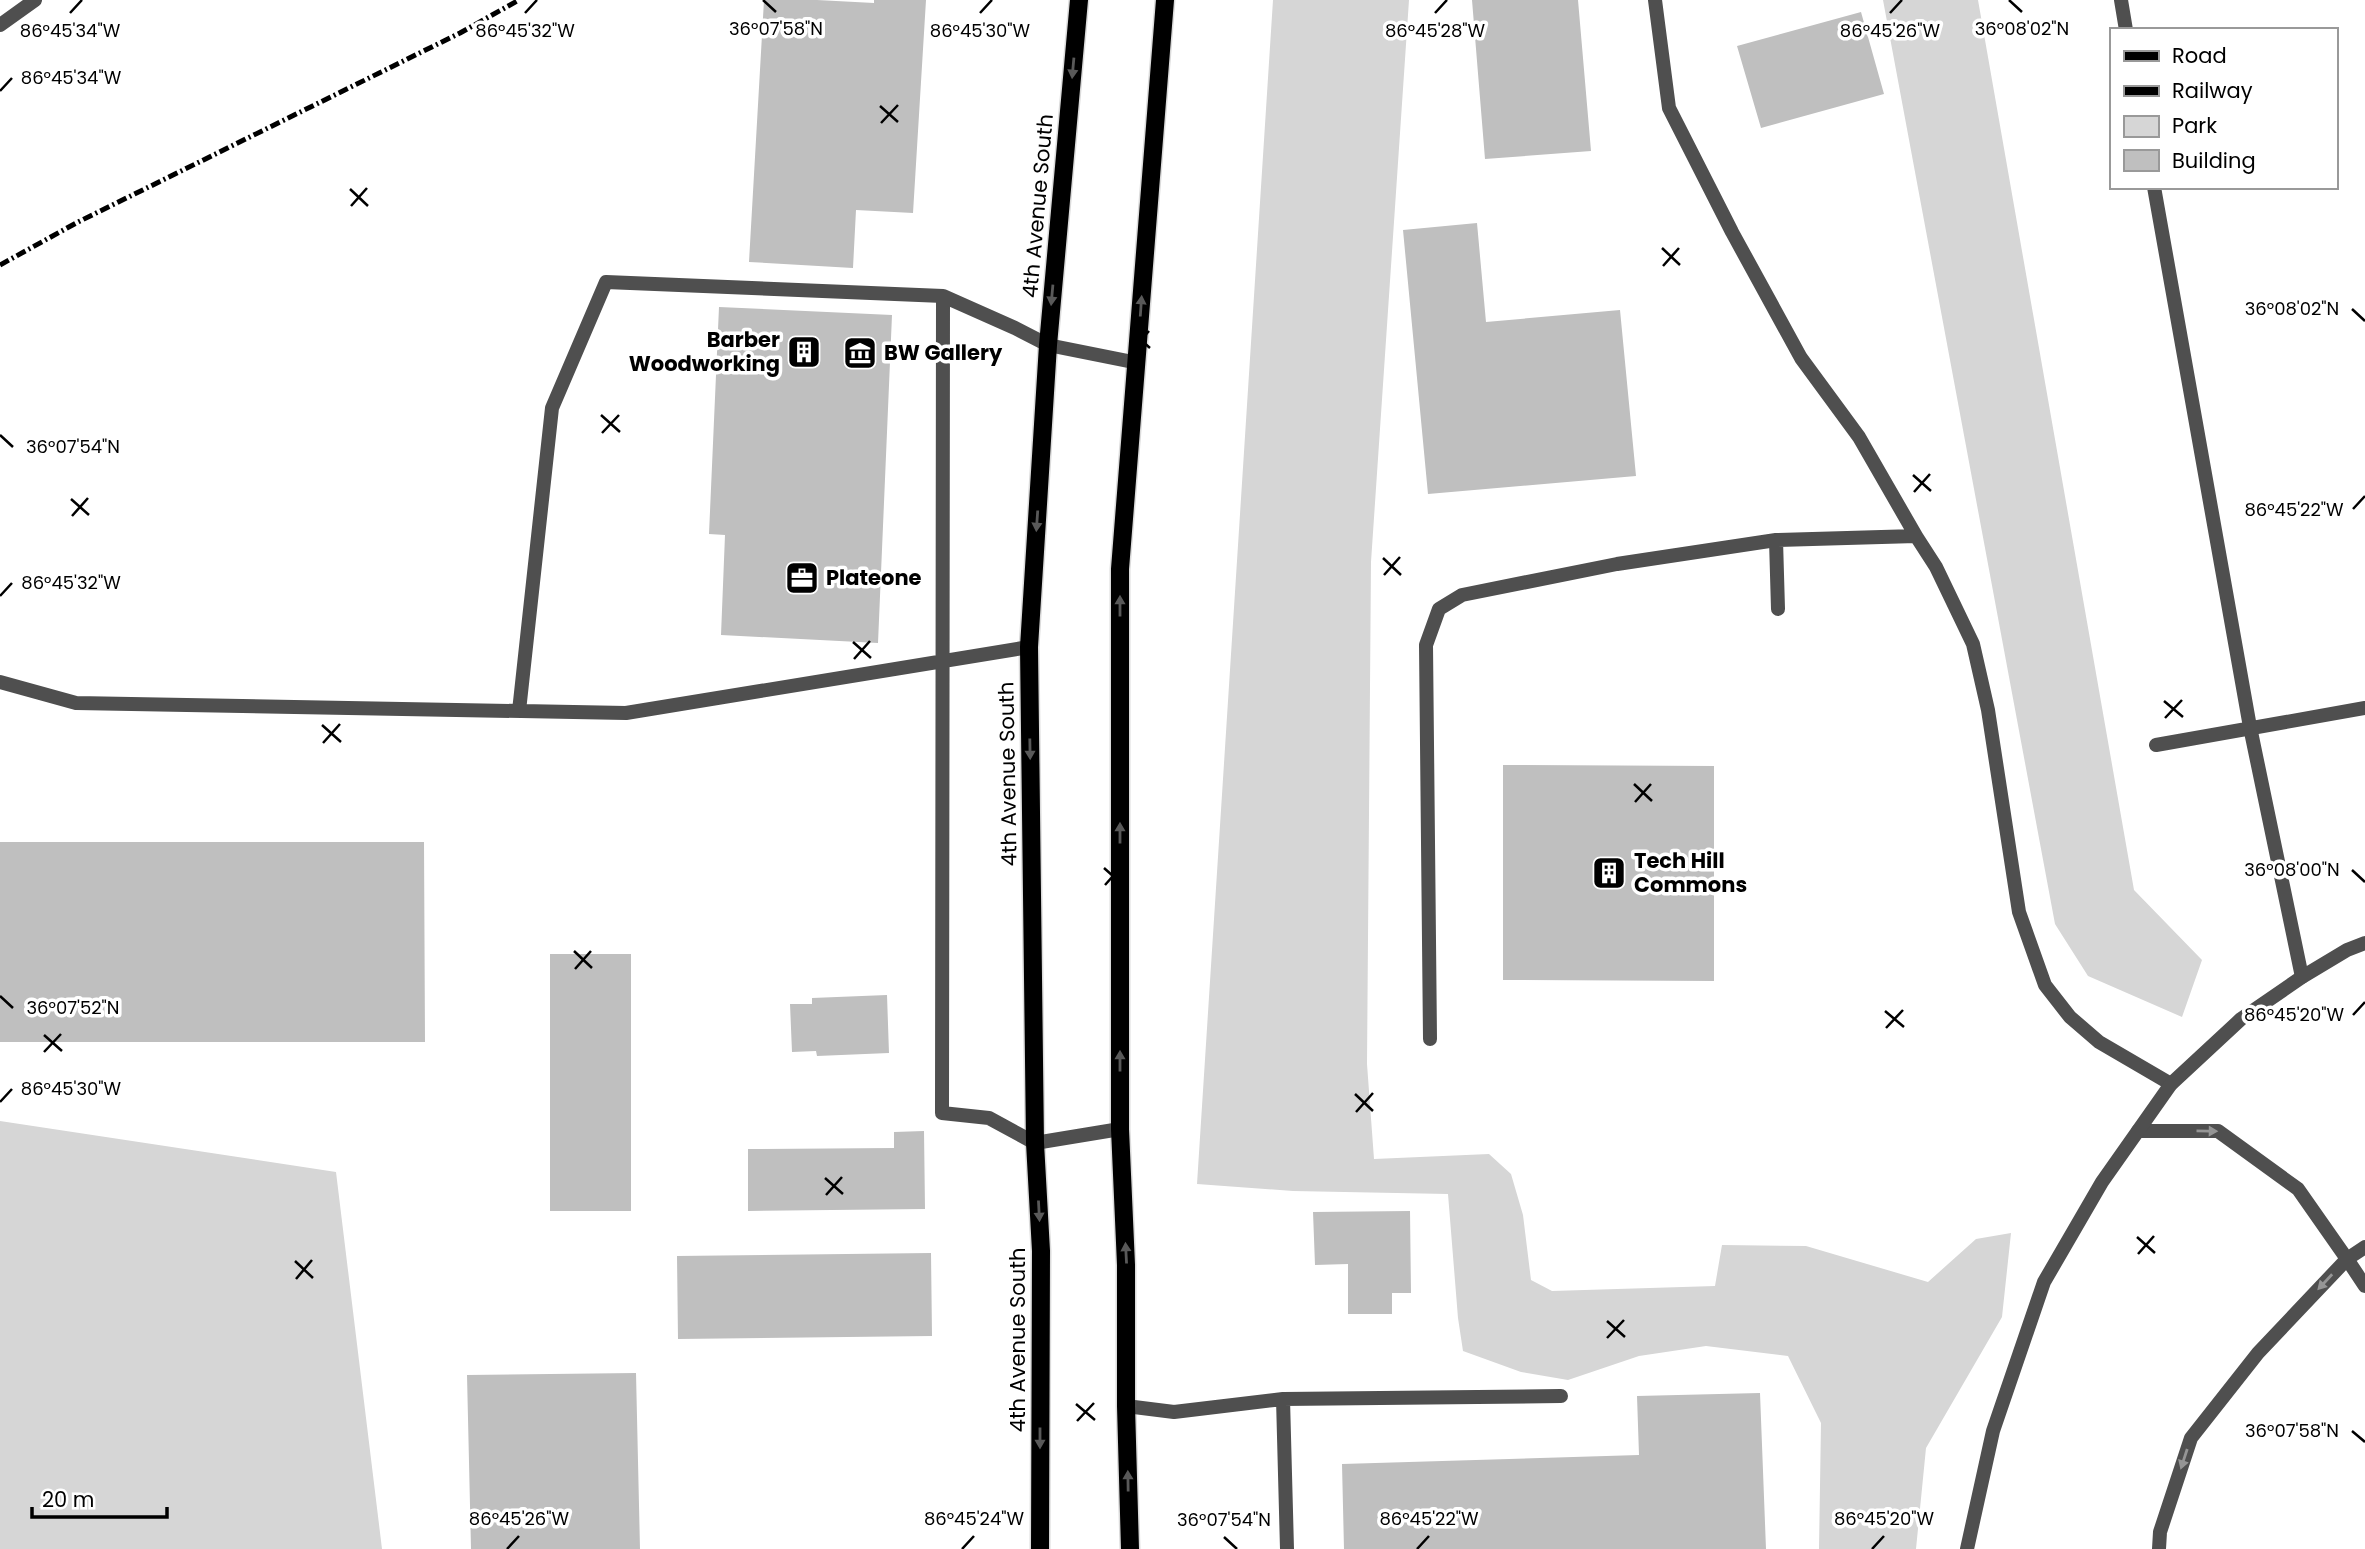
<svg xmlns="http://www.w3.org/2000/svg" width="2365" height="1549" font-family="Poppins,sans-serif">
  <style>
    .green { fill: #d6d6d6 }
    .building { fill: #bfbfbf }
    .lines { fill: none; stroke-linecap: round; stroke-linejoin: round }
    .primary-casing { stroke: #dbdbdb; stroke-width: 21 }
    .service { stroke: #4f4f4f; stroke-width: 14 }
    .minor { stroke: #4f4f4f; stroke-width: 14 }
    .tertiary { stroke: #4f4f4f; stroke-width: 14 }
    .primary { stroke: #000; stroke-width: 18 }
    .rail { stroke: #000; stroke-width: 5; stroke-dasharray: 10 3.5 2 3.5; stroke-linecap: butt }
    .oneway { fill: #595959 }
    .oneway2 { fill: #959595 }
    .ticks { fill: none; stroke: #000; stroke-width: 2.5 }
    .labels { text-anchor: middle; stroke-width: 7; stroke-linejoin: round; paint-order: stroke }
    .street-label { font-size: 21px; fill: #000; stroke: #fff }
    .poi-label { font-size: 21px; font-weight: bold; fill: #000; stroke: #fff; text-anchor: start }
    .ticks-label { font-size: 18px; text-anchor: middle; fill: #000; stroke: #fff; stroke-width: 7; stroke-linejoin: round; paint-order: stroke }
  </style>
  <rect width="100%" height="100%" fill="#fff"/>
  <path class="green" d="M1273 0H1409L1371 562 1367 1064 1374 1159 1489 1154 1511 1174 1523 1215 1531 1280 1552 1291 1715 1286 1722 1245 1806 1246 1928 1282 1976 1239 2011 1233 2002 1317 1926 1448 1916 1549H1819L1821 1423 1788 1356 1706 1346 1639 1356 1568 1380 1521 1372 1463 1351 1458 1318 1448 1194 1293 1191 1197 1184Z
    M1883 0H1978L2134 890 2202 960 2182 1017 2088 976 2055 924Z
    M0 1121 336 1172 382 1549H0Z"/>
  <path class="building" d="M764 0H817L874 3V0H926L913 213 856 210 853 268 749 262Z
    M1472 0H1578L1591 151 1485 159Z
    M1861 12 1884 94 1761 128 1737 46Z
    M1477 223 1486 322 1620 310 1636 476 1428 494 1403 230Z
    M719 307 892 315 878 643 721 635 725 535 709 534Z
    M1503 765 1714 766V981L1503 980Z
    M0 842H424L425 1042H0Z
    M550 954H631V1211H550Z
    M887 995 889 1053 817 1056 816 1051 792 1052 790 1004H812V998Z
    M924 1131 925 1209 748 1211V1149L894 1148V1132Z
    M1410 1211 1411 1293H1392V1314H1348V1264L1315 1265 1313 1212Z
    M931 1253 932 1336 678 1339 677 1256Z
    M636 1373 640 1549H471L467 1375Z
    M1760 1393 1766 1549H1344L1342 1464 1639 1455 1637 1396Z"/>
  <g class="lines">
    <defs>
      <path id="primary" d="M1040 1549 1041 1251 1035 1143 1029 647 1048 345 1079 0
        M1130 1549 1126 1406V1265L1120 1129V569L1165 0"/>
    </defs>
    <use href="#primary" class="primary-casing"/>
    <path class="service" d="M1655 0 1669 108 1732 232 1801 358 1859 437 1916 536
      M2121 0 2126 30
      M2154 187 2250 727 2302 977
      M943 296 942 1113 989 1118 1035 1143 1120 1129
      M1776 540 1778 609
      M0 682 76 703 626 713 1029 647
      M519 711 552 408 606 282 943 296 1015 328 1048 345 1138 363
      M2156 745 2365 708
      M1430 1039 1426 645 1439 609 1462 595 1617 564 1776 540 1916 536 1936 567 1973 644 1988 710 2019 912 2045 985 2070 1017 2099 1042 2171 1084
      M2138 1131H2218L2298 1189 2347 1259 2258 1353 2191 1438 2160 1532 2159 1549
      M2365 1247 2347 1259 2365 1286
      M1283 1399 1287 1549
      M1126 1406 1174 1412 1283 1399 1561 1396"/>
    <path class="minor" d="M1967 1549 1993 1431 2044 1282 2102 1182 2171 1084 2241 1019 2302 977 2347 950 2365 943"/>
    <path class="tertiary" d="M0 25 35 0"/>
    <use href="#primary" class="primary"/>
    <path class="rail" d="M0 265 78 222 460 33 519 0"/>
  </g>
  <defs><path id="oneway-solid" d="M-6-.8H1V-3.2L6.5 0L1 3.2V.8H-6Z" transform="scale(1.75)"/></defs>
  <g class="oneway">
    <use href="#oneway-solid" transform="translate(1073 68) rotate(95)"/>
    <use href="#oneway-solid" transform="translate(1052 295) rotate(95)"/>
    <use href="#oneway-solid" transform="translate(1141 306) rotate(-86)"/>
    <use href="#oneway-solid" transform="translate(1037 521) rotate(94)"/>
    <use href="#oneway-solid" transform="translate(1120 606) rotate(-90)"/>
    <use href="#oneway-solid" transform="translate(1030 749) rotate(89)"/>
    <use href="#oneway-solid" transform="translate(1120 833) rotate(-90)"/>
    <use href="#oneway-solid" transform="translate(1120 1061) rotate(-90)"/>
    <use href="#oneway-solid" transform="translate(1039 1211) rotate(87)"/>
    <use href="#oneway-solid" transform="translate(1126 1253) rotate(-93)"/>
    <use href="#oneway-solid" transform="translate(1040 1438) rotate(90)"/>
    <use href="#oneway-solid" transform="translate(1128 1481) rotate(-91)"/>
  </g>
  <g class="oneway2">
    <use href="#oneway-solid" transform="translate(2207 1131) rotate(1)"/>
    <use href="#oneway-solid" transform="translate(2325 1282) rotate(133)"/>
    <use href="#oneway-solid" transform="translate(2184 1459) rotate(108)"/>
  </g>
  <path class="ticks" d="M763 0 776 12M2009 0 2022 12M70 13 82 0M525 13 537 0M980 13 992 0M1435 13 1447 0M1890 13 1902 0M0 91 12 78M880 106 898 122M881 123 898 105M350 189 368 206M351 206 367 188M1662 248 1680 265M1663 266 1679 248M2352 309 2365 321M1132 332 1150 348M1133 349 1149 331M601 415 620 432M602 433 619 415M0 435 13 447M1913 475 1931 491M1914 492 1930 474M71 499 89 515M2353 509 2365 496M72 516 88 498M1383 558 1401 575M1384 575 1400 557M0 596 12 583M853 642 871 658M854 659 870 641M2164 701 2183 717M2165 718 2182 700M322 725 341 742M323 743 340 724M1634 784 1652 801M1635 802 1651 784M1104 868 1122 884M2352 870 2365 882M1105 885 1121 867M574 951 592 968M575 969 591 951M0 996 13 1008M1885 1011 1904 1027M2353 1015 2365 1002M1886 1028 1903 1010M44 1035 62 1051M44 1052 61 1034M1355 1094 1373 1111M0 1102 12 1089M1356 1112 1373 1093M825 1178 843 1194M826 1195 842 1177M2137 1237 2155 1253M2138 1254 2154 1236M295 1261 313 1278M296 1279 312 1260M1607 1321 1625 1337M1607 1338 1624 1320M1076 1404 1095 1420M1077 1421 1094 1403M2352 1431 2365 1442M1224 1537 1237 1549M507 1549 519 1536M962 1549 974 1536M1417 1549 1429 1536M1872 1549 1884 1536"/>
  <defs>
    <symbol id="building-square" viewBox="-11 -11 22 22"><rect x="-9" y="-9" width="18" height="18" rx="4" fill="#000" stroke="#fff"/><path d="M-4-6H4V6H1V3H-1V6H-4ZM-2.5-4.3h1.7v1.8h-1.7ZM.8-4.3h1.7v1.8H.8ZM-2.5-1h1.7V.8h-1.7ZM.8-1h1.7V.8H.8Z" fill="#fff"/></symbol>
    <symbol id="museum-square" viewBox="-11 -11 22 22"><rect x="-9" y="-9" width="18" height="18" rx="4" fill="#000" stroke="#fff"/><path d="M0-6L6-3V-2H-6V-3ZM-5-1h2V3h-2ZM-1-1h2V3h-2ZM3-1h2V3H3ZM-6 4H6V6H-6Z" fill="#fff"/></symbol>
    <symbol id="office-square" viewBox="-11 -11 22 22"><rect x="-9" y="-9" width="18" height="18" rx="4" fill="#000" stroke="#fff"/><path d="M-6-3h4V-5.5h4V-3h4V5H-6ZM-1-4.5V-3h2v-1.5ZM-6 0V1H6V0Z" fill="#fff"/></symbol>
  </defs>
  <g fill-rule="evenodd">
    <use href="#building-square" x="785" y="333" width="38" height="38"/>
    <use href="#museum-square" x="841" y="334" width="38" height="38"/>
    <use href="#office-square" x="783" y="559" width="38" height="38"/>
    <use href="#building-square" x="1590" y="854" width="38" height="38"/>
  </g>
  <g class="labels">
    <g class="street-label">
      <text transform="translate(1038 206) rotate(-85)" y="7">4th Avenue South</text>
      <text transform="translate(1008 774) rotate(-91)" y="7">4th Avenue South</text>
      <text transform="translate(1018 1340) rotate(-90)" y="7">4th Avenue South</text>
    </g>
    <g class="poi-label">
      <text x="780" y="347" text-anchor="end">Barber<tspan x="780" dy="24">Woodworking</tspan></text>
      <text x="884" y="360">BW Gallery</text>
      <text x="826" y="585">Plateone</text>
      <text x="1634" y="868">Tech Hill<tspan x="1634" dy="24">Commons</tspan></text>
    </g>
  </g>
  <g class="ticks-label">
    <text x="776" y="35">36°07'58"N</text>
    <text x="2022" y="35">36°08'02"N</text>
    <text x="70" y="37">86°45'34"W</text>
    <text x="525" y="37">86°45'32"W</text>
    <text x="980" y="37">86°45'30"W</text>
    <text x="1435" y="37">86°45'28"W</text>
    <text x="1890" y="37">86°45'26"W</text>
    <text x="71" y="84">86°45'34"W</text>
    <text x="2292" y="315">36°08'02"N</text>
    <text x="73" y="453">36°07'54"N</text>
    <text x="2294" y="516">86°45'22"W</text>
    <text x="71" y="589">86°45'32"W</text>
    <text x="2292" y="876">36°08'00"N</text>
    <text x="73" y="1014">36°07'52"N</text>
    <text x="2294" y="1021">86°45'20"W</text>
    <text x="71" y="1095">86°45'30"W</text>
    <text x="2292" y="1437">36°07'58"N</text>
    <text x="519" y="1525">86°45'26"W</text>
    <text x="974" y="1525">86°45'24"W</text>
    <text x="1429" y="1525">86°45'22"W</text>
    <text x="1884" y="1525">86°45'20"W</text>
    <text x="1224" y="1526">36°07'54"N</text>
  </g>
  <rect x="2110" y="28" width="228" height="161" fill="#ffffff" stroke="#999999" stroke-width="2"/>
  <rect x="2124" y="51" width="35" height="10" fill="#000000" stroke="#999999" stroke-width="2"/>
  <text x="2172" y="63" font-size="21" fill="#000000">Road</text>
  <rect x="2124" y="86" width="35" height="10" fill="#000000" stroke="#999999" stroke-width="2"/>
  <text x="2172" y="98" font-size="21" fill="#000000">Railway</text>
  <rect x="2124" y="116" width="35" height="21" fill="#d6d6d6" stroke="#999999" stroke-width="2"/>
  <text x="2172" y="133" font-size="21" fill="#000000">Park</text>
  <rect x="2124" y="150" width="35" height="21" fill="#bfbfbf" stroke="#999999" stroke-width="2"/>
  <text x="2172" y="168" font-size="21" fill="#000000">Building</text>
  <path d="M32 1507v10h135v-10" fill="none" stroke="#000000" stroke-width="3.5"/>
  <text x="42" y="1507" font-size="21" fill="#000000" stroke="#ffffff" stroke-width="5" paint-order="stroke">20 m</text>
</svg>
